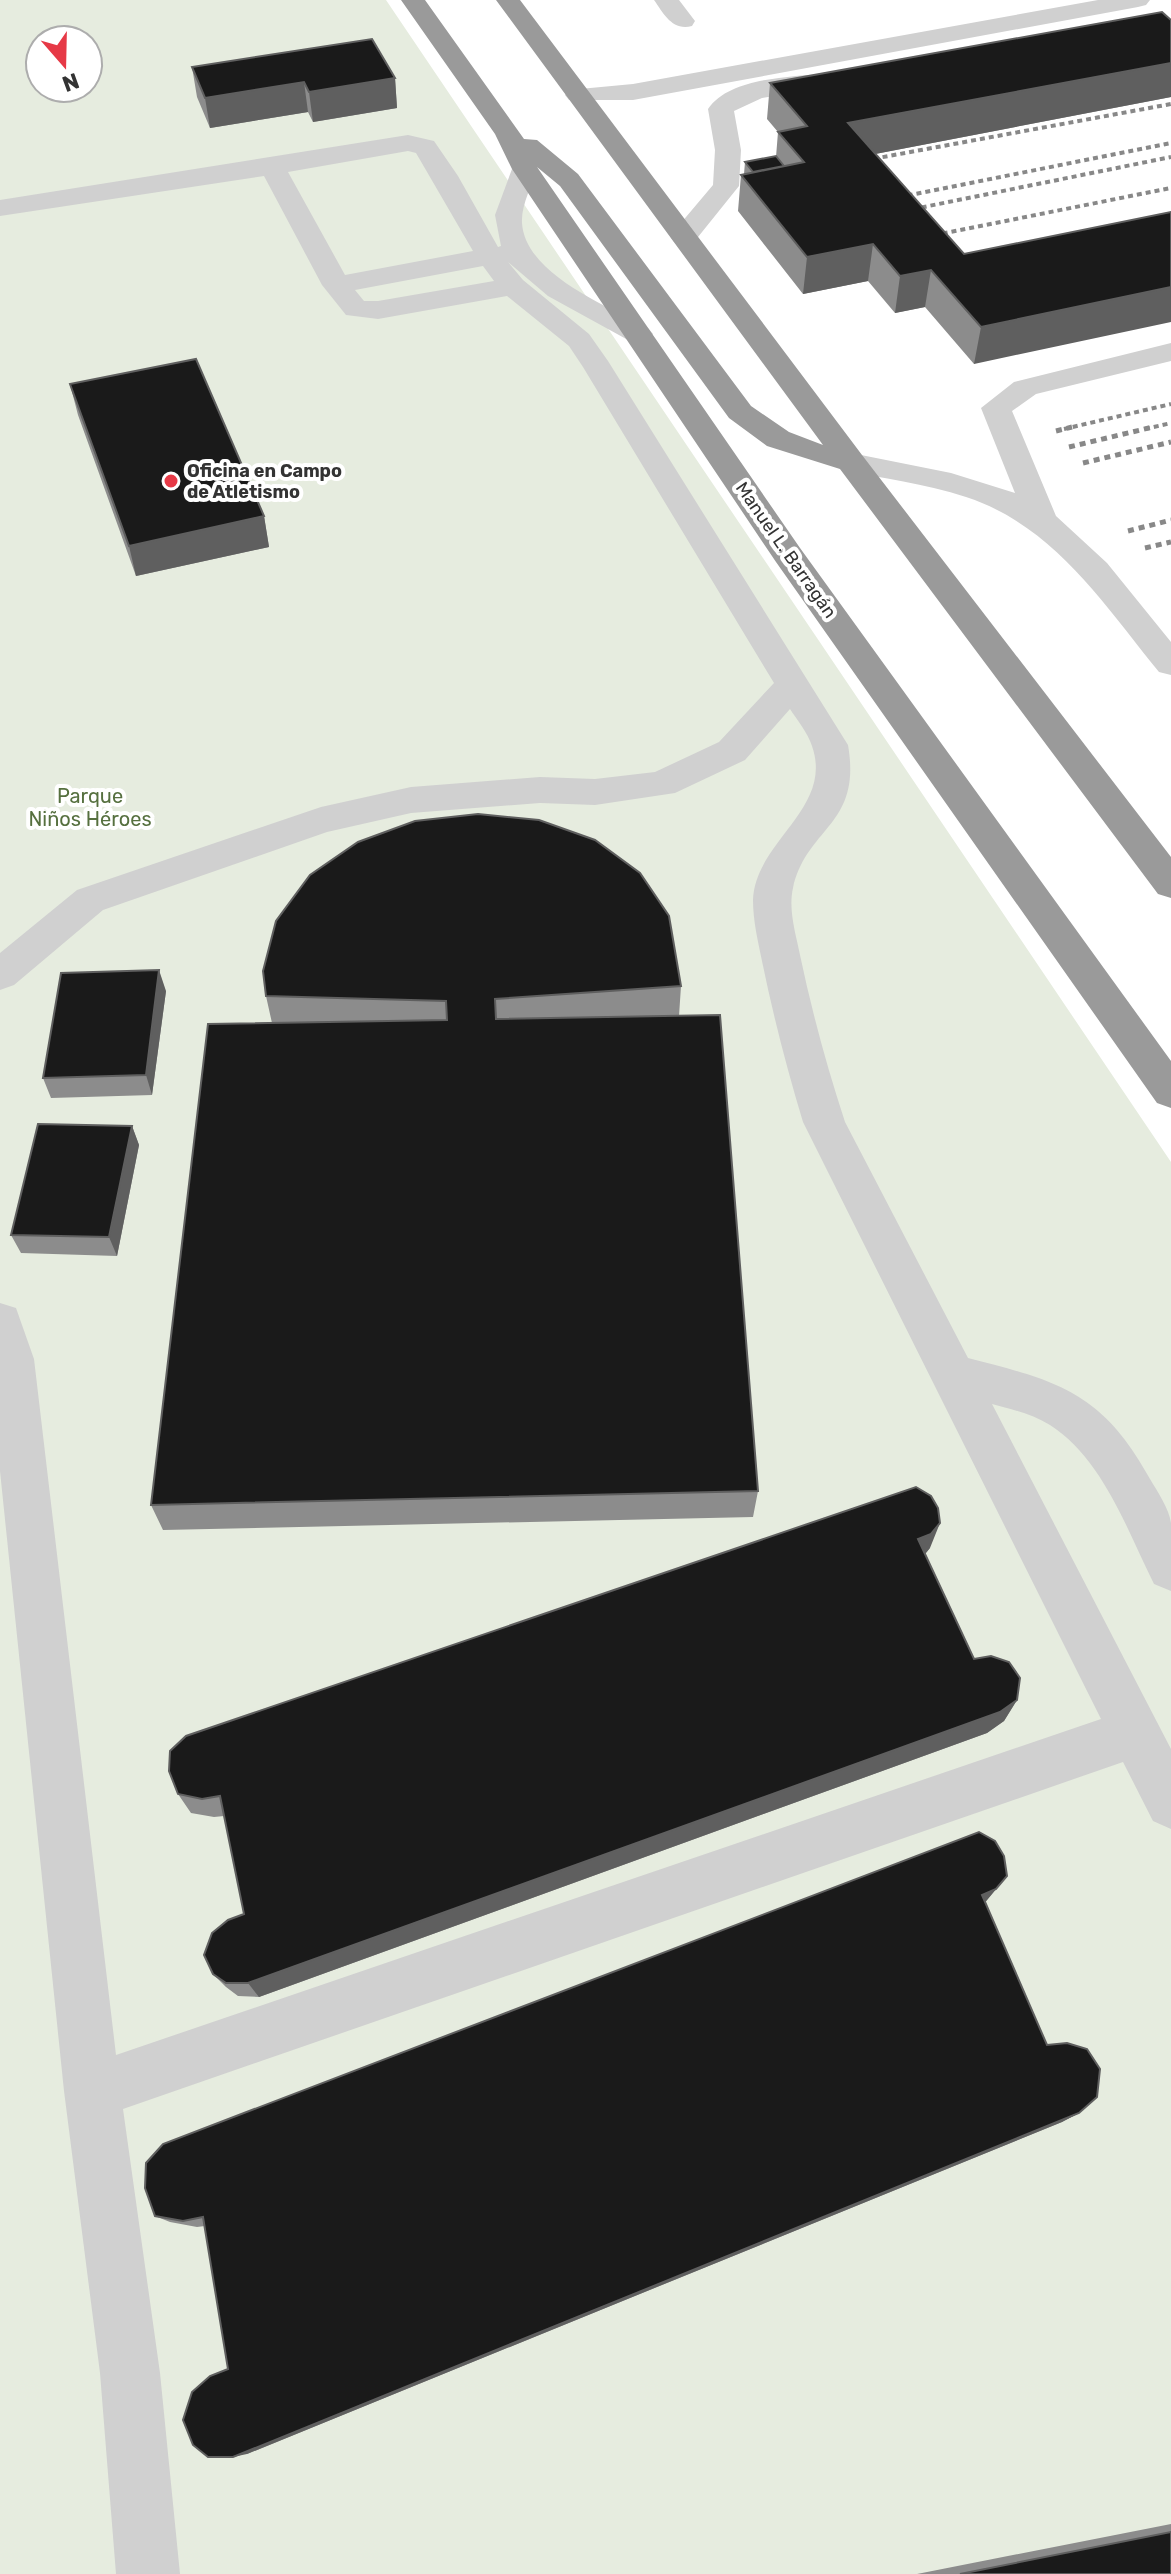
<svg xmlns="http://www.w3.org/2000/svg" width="1171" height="2574" font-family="Rubik,sans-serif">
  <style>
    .green { fill: #e6ecdf; fill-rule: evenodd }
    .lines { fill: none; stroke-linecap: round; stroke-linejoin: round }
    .minor { fill: #d0d0d0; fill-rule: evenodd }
    .highway { fill: #9a9a9a; fill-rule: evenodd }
    .rail-far1 { stroke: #888; stroke-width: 4; stroke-dasharray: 5 4; stroke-linecap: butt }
    .rail { stroke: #888; stroke-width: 5; stroke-dasharray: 6 5; stroke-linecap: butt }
    .wall { fill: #8c8c8c }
    .shaded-wall { fill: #5f5f5f }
    .building { fill: #1a1a1a; stroke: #5f5f5f; stroke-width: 2 }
    .poi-dot { fill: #e63946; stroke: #fff; stroke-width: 3 }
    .labels { text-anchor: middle; stroke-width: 8; stroke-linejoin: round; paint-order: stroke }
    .far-poi-label { font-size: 18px; font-weight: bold; fill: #333; stroke: #fff; text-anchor: start }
    .far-street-label { font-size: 18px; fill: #333; stroke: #fff }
    .park-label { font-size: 20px; fill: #56703f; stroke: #fff }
  </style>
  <rect width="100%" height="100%" fill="#fff"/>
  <path class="green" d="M0 0H386L1171 1162V2574H0ZM40 40H88V88H40Z"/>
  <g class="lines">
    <path class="minor" d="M654 0H679L695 21 692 26C672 31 664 14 654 0Z
      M1098 0H1150L1146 5 1138 7 633 100H569L565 95 569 90 633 84Z
      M826 73 835 76 839 81 835 86 762 98 734 111 741 150 739 186 694 242 684 244 674 242 670 236 713 185 715 150 708 109C731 76 791 78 826 73Z
      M408 135 434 141 458 176 498 247 501 246 495 215 512 169 516 163H534L538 169C532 185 521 205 522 223 525 274 609 307 648 328L653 334 648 340 638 343 628 340 548 296 508 262 523 280 589 334 608 361 848 745C862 826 807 826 793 888 788 910 796 934 800 955 812 1012 827 1067 845 1122L968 1358C1058 1381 1102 1392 1150 1479 1157 1491 1169 1508 1171 1523 1171 1545 1171 1568 1171 1591L1154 1584C1127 1530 1103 1459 1050 1425 1032 1414 1011 1409 992 1404L1171 1749V1829L1153 1821 1123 1762 123 2109 160 2373 180 2574H116L100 2373 64 2091 0 1471V1303L16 1308 34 1359 116 2055 1101 1719 803 1122C787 1069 773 1015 762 961 758 941 753 921 753 900 755 841 834 809 812 746 808 733 797 720 790 709L745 760 675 793 595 805 540 803 411 813 327 832 103 910 14 985 0 990V953L77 890 321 807 411 787 540 777 595 779 655 772 719 742 774 683 583 367 569 346 507 296 378 319 346 315 322 285 264 176 0 216V200ZM408 151 416 153 473 251 345 275 288 172ZM483 266 494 281 378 301H364L355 290Z
      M1171 343V361L1036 394 1012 411 1056 516 1107 563 1171 642V675L1159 672C1103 603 1054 526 966 497 925 483 882 479 840 469L835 462 840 455 851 453 951 473 1015 493 981 408 1014 382Z"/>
    <path class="highway" d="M401 0H425L524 139 537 140 578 174 751 406 789 432 823 445 496 0H520L862 455 1171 857V898L1158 894 840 469 767 446 729 418 560 186 537 167 800 548 1171 1061V1108L1157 1103 776 562 512 169 495 134Z"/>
    <path class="rail-far1" d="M856 162 1171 104
      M890 199 1171 143
      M904 211 1171 157
      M925 237 1171 188
      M1064 429 1171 404
      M1145 429 1171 423"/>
    <path class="rail" d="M1056 431 1072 427
      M1069 447 1153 427
      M1083 463 1171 442
      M1128 531 1171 520
      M1145 548 1171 542"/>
  </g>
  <path class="wall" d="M1171 20V97L875 154 964 254 1171 212 974 364 925 307 895 313 868 281 803 294 738 211 741 175 744 174 745 162 776 157 778 132 767 119 770 83Z
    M192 67 395 78 397 108 313 122 308 112 210 128 197 97Z
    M70 384 264 516 269 547 136 576 78 415Z
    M681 986 679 1016 758 1491 753 1517 163 1530 151 1505 272 1023 266 996Z
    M166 991 152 1095 51 1098 43 1078Z
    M132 1126 139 1145 117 1256 21 1253 11 1235Z
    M930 1548 925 1554 974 1659 1017 1700 1004 1721 987 1733 259 1997 238 1996 226 1987 213 1974 244 1914 224 1816 214 1817 191 1813 178 1794Z
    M1007 1876 985 1902 1047 2045 1079 2113 1062 2122 247 2454 228 2369 205 2226 197 2227 170 2222 155 2216Z
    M1171 2524V2574H917Z"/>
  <path class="shaded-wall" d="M1171 63V97L844 160 848 123Z
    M395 78 397 108 313 122 309 92Z
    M304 82 308 112 210 128 205 98Z
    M873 244 868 281 803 294 807 257Z
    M931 270 925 307 895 313 900 276Z
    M1171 287V322L974 364 981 327Z
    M264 516 269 547 136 576 129 546Z
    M159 970 166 991 152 1095 146 1075Z
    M132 1126 139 1145 117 1256 109 1237Z
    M940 1523 930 1548 921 1559 918 1539Z
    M1017 1700 1004 1721 987 1733 259 1997 248 1983Z
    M1007 1876 983 1905 982 1895Z
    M1079 2113 1062 2122 247 2454 233 2457Z"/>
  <path class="building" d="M1162 12 1171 20V63L848 123 964 254 1171 212V287L981 327 931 270 900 276 873 244 807 257 741 175 804 162 778 132 807 126 770 83Z
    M372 39 395 78 309 92 304 82 205 98 192 67Z
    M776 156 784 166 753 172 745 162Z
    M196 359 264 516 129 546 70 384Z
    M478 814 539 820 595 840 640 873 669 916 681 986 495 999 496 1019 720 1015 758 1491 151 1505 208 1024 447 1020 446 1001 266 996 263 971 276 921 310 875 358 842 415 821Z
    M159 970 146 1075 43 1078 61 973Z
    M38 1124 132 1126 109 1237 11 1235Z
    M916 1487 931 1496 938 1508 940 1523 931 1534 918 1539 974 1659 991 1656 1009 1662 1020 1678 1017 1700 1000 1712 248 1983H226L213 1974 204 1955 212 1933 228 1920 244 1914 220 1796 202 1799 178 1794 169 1771 170 1751 186 1736Z
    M979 1832 995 1841 1004 1856 1007 1876 996 1889 982 1895 1047 2045 1067 2043 1087 2049 1100 2069 1097 2097 1079 2113 233 2457H208L193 2445 183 2420 192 2392 210 2376 228 2369 203 2217 183 2221 155 2216 145 2188 146 2163 163 2144Z
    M1171 2532V2574H960Z"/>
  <circle class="poi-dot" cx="171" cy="481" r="8"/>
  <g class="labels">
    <g class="far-poi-label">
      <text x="187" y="477">Oficina en Campo<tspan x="187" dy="21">de Atletismo</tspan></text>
    </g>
    <g class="far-street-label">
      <text transform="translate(786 550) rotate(55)" y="6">Manuel L. Barragán</text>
    </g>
    <g class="park-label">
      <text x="90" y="803">Parque<tspan x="90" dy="23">Niños Héroes</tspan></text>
    </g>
  </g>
  <g transform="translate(64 64) rotate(160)"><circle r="38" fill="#ffffff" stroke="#adadad" stroke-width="2"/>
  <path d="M0-6L14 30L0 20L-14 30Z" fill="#e63946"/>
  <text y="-12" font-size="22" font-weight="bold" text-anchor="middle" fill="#333333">N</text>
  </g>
</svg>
